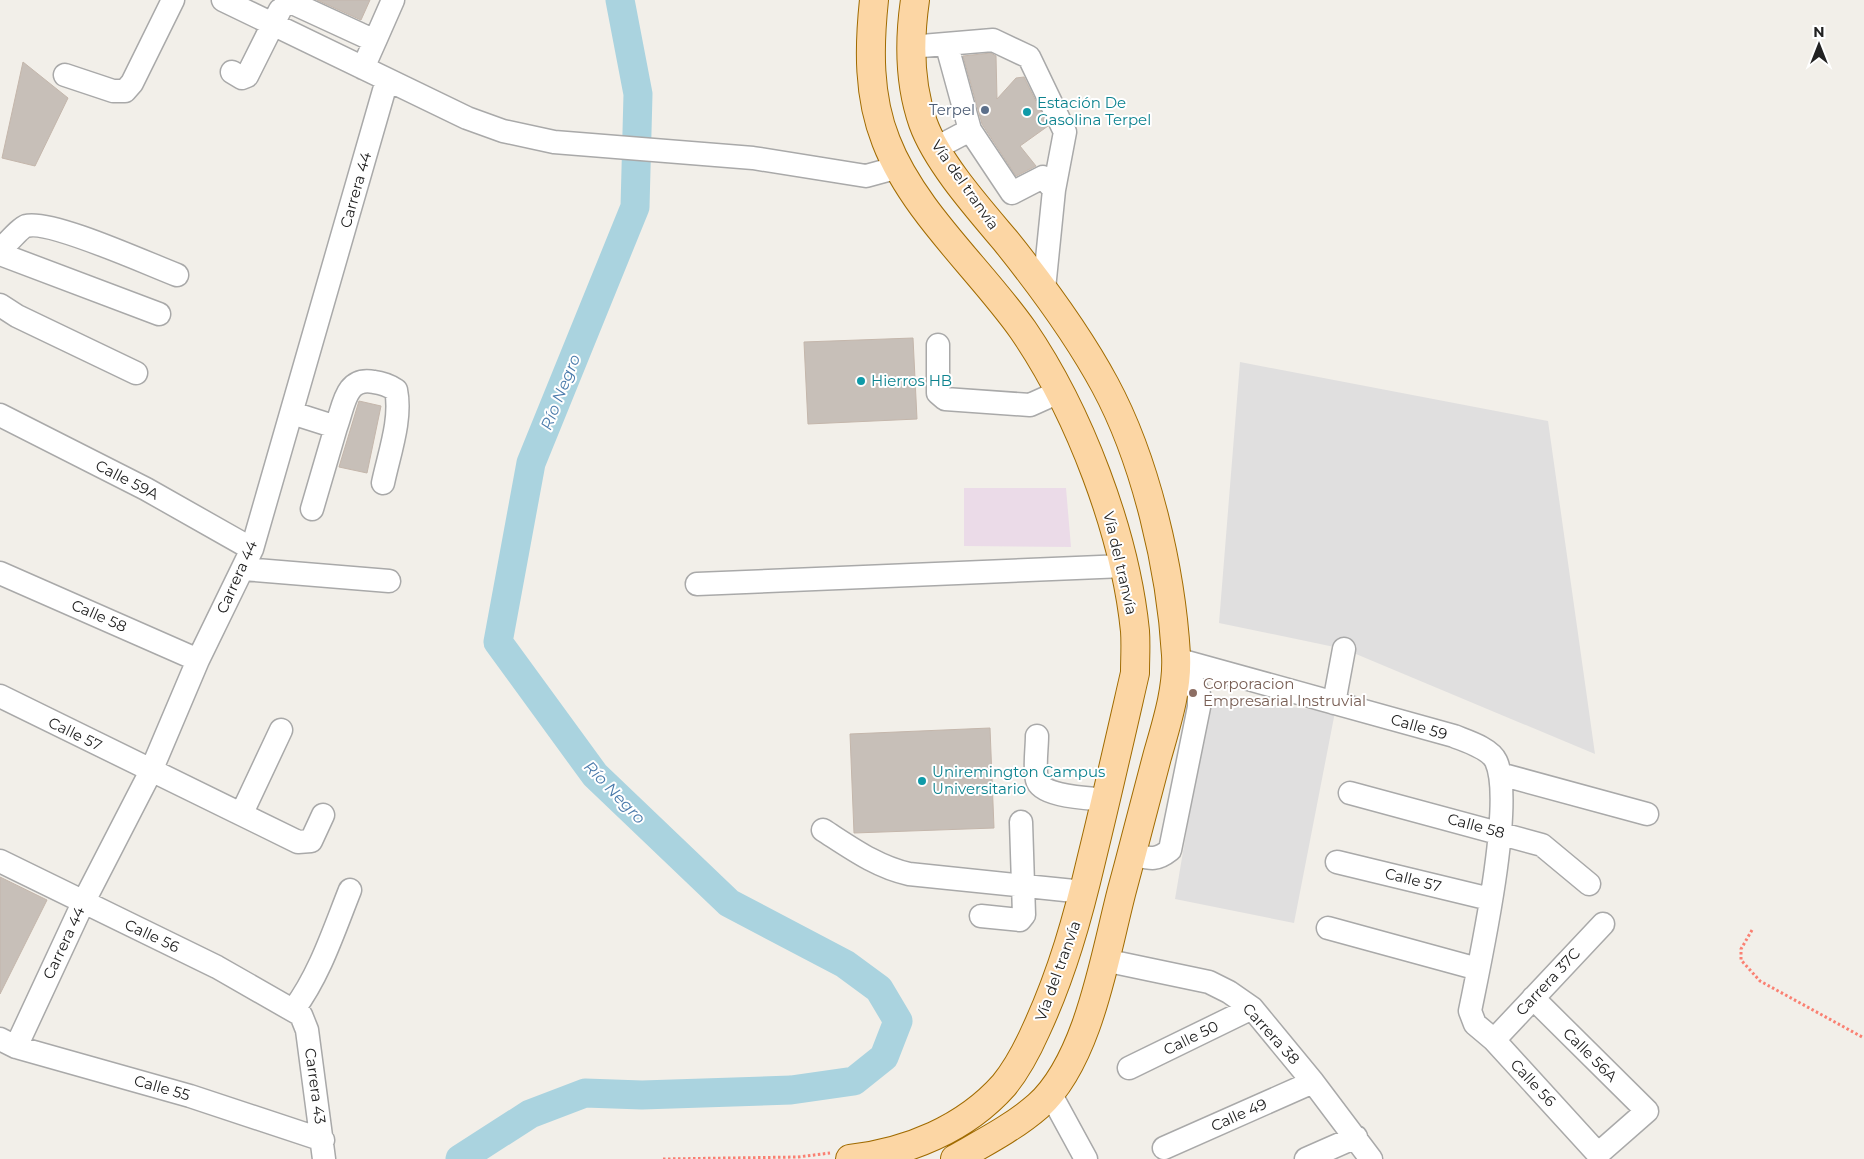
<svg xmlns="http://www.w3.org/2000/svg" width="1864" height="1159" font-family="Montserrat,sans-serif">
  <style>
    .residential { fill: #e0dfdf }
    .industrial { fill: #ebdbe8 }
    .lines { fill: none; stroke-linecap: round; stroke-linejoin: round }
    .river { stroke: #aad3df; stroke-width: 29 }
    .building { fill: #c7bfb8; stroke: #c4b6ab }
    .minor-casing { stroke: #a9a9a9; stroke-width: 25 }
    .major-casing { stroke: #a06b00; stroke-width: 30 }
    .path { stroke: #fa8072; stroke-width: 3; stroke-dasharray: 2.5 2.5; stroke-linecap: butt }
    .minor { stroke: #fff; stroke-width: 22 }
    .major { stroke: #fcd6a4; stroke-width: 28 }
    .service-dot { fill: #5c6f8a; stroke: #fff; stroke-width: 2 }
    .culture-dot { fill: #0f9aa8; stroke: #fff; stroke-width: 2 }
    .education-dot { fill: #8d6e63; stroke: #fff; stroke-width: 2 }
    .labels { text-anchor: middle; stroke-width: 4; stroke-linejoin: round; paint-order: stroke }
    .culture-label { font-size: 15px; fill: #0d838f; stroke: #fff; text-anchor: start }
    .service-label { font-size: 15px; fill: #4e5e75; stroke: #fff; text-anchor: end }
    .street-label { font-size: 15px; fill: #222; stroke: #fff }
    .education-label { font-size: 15px; fill: #785e54; stroke: #fff; text-anchor: start }
    .water-label { font-size: 16px; font-style: italic; fill: #4a7aab; stroke: #fff }
  </style>
  <rect width="100%" height="100%" fill="#f2efe9"/>
  <path class="residential" d="M1240 362 1548 421 1595 754 1344 649 1219 623Z
    M1209 698 1335 712 1294 923 1175 899Z"/>
  <path class="industrial" d="M964 488H1066L1071 547 964 546Z"/>
  <g class="lines">
    <path class="river" d="M460 1159 530 1114 585 1093 642 1095 791 1090 854 1081 884 1057 898 1021 879 989 845 964 729 903 595 775 498 642 531 463 635 207 638 94 620 0"/>
  </g>
  <path class="building" d="M317 0H370L361 20Z
    M991 53 996 56 997 99 1016 78 1024 77 1048 126 1020 146 1036 166 1016 176 982 124 963 56Z
    M23 62 68 98 35 166 2 158Z
    M913 338 917 419 808 424 804 342Z
    M359 401 381 406 367 473 339 467Z
    M990 728 994 828 854 833 850 734Z
    M0 877 47 900 0 994Z"/>
  <g class="lines">
    <defs>
      <path id="minor" d="M223 0 467 118 503 131 554 142 753 158 866 176 899 167
        M286 0 375 41 363 68
        M375 41 393 0
        M947 46 970 130 1012 193 1043 177 1054 190
        M910 47 993 40 1029 57 1065 132 1054 190 1044 289
        M232 72 242 78 247 76 280 10
        M65 75 113 91H125L132 83 173 0
        M936 148 970 130
        M0 250C6 245 20 228 26 226 50 219 148 264 177 275
        M0 254 159 314
        M0 305 17 316 136 373
        M938 345V393L945 399 1030 405 1059 392
        M292 413 336 427C344 406 345 376 374 382 383 383 388 385 396 390 402 419 389 454 383 483
        M0 415 146 489 252 549
        M312 509 336 427
        M243 569 389 581
        M0 573 198 660
        M697 584 1124 566
        M1176 659 1454 736C1466 741 1490 748 1496 761 1515 802 1480 961 1470 1011L1475 1024 1494 1040 1598 1154 1647 1111 1533 998
        M0 696 298 842 311 841 323 815
        M1334 703 1344 649
        M1037 736C1037 749 1034 767 1037 780 1041 797 1090 798 1106 800
        M1500 774 1647 814
        M1350 793 1542 845 1589 884
        M242 813 281 730
        M823 830C851 848 877 867 909 874L1084 892
        M1132 854C1149 858 1155 862 1170 850L1199 707V694L1195 686 1174 681
        M0 861 217 967 301 1015 307 1030 324 1159
        M1337 862 1490 899
        M981 916 1020 920 1024 915 1021 822
        M1328 928 1478 969
        M1104 960 1209 982 1229 992 1252 1008 1313 1082 1371 1159
        M294 1009C320 974 334 930 350 890
        M0 1039 16 1047 190 1096 323 1140
        M1494 1040 1603 924
        M16 1047 83 903 151 771 198 660 252 549 387 80
        M1129 1068 1252 1008
        M1050 1093 1086 1159
        M1164 1148 1313 1082
        M1306 1159 1356 1137"/>
      <path id="major" d="M915 0C909 41 909 83 923 123 937 162 978 208 1005 240 1042 286 1077 333 1105 385 1146 461 1171 569 1176 655 1178 689 1166 725 1157 757 1145 802 1134 846 1122 890 1105 955 1089 1060 1038 1106 1014 1127 983 1143 955 1159
        M850 1159C908 1152 965 1129 1004 1085 1017 1069 1028 1048 1036 1030 1062 974 1078 917 1092 857 1107 796 1121 734 1135 673 1135 659 1136 645 1135 631 1125 532 1079 412 1023 330 980 269 913 211 886 141 868 96 869 47 874 0"/>
    </defs>
    <use href="#minor" class="minor-casing"/>
    <use href="#major" class="major-casing"/>
    <path class="path" d="M1752 930 1741 949V960L1760 981 1864 1038
      M663 1159 798 1157 830 1153"/>
    <use href="#minor" class="minor"/>
    <use href="#major" class="major"/>
  </g>
  <circle class="service-dot" cx="985" cy="110" r="5"/>
  <g class="culture-dot">
    <circle cx="1027" cy="112" r="5"/>
    <circle cx="861" cy="381" r="5"/>
    <circle cx="922" cy="781" r="5"/>
  </g>
  <circle class="education-dot" cx="1193" cy="693" r="5"/>
  <g class="labels">
    <g class="culture-label">
      <text x="1037" y="108">Estación De<tspan x="1037" dy="17">Gasolina Terpel</tspan></text>
      <text x="871" y="386">Hierros HB</text>
      <text x="932" y="777">Uniremington Campus<tspan x="932" dy="17">Universitario</tspan></text>
    </g>
    <g class="service-label">
      <text x="975" y="115">Terpel</text>
    </g>
    <g class="street-label">
      <text transform="translate(965 185) rotate(55)" y="5">Vía del tranvía</text>
      <text transform="translate(356 190) rotate(-74)" y="5">Carrera 44</text>
      <text transform="translate(127 480) rotate(27)" y="5">Calle 59A</text>
      <text transform="translate(1120 563) rotate(77)" y="5">Vía del tranvía</text>
      <text transform="translate(237 577) rotate(-66)" y="5">Carrera 44</text>
      <text transform="translate(99 616) rotate(24)" y="5">Calle 58</text>
      <text transform="translate(1419 727) rotate(16)" y="5">Calle 59</text>
      <text transform="translate(75 734) rotate(26)" y="5">Calle 57</text>
      <text transform="translate(1476 826) rotate(15)" y="5">Calle 58</text>
      <text transform="translate(1413 880) rotate(14)" y="5">Calle 57</text>
      <text transform="translate(152 936) rotate(25)" y="5">Calle 56</text>
      <text transform="translate(64 943) rotate(-65)" y="5">Carrera 44</text>
      <text transform="translate(1058 971) rotate(-70)" y="5">Vía del tranvía</text>
      <text transform="translate(1548 982) rotate(-47)" y="5">Carrera 37C</text>
      <text transform="translate(1271 1034) rotate(48)" y="5">Carrera 38</text>
      <text transform="translate(1191 1038) rotate(-26)" y="5">Calle 50</text>
      <text transform="translate(1590 1055) rotate(45)" y="5">Calle 56A</text>
      <text transform="translate(1533 1083) rotate(47)" y="5">Calle 56</text>
      <text transform="translate(315 1086) rotate(82)" y="5">Carrera 43</text>
      <text transform="translate(162 1088) rotate(16)" y="5">Calle 55</text>
      <text transform="translate(1239 1115) rotate(-24)" y="5">Calle 49</text>
    </g>
    <g class="education-label">
      <text x="1203" y="689">Corporacion<tspan x="1203" dy="17">Empresarial Instruvial</tspan></text>
    </g>
    <g class="water-label">
      <text transform="translate(560 392) rotate(-68)" y="6">Río Negro</text>
      <text transform="translate(615 792) rotate(46)" y="6">Río Negro</text>
    </g>
  </g>
  <g transform="translate(1819 45)" stroke="#ffffff" stroke-width="4" paint-order="stroke">
  <path d="M0-4L9 19L0 12L-9 19Z" fill="#222222"/>
  <text y="-8" font-size="14" font-weight="bold" text-anchor="middle" fill="#222222">N</text>
  </g>
</svg>
